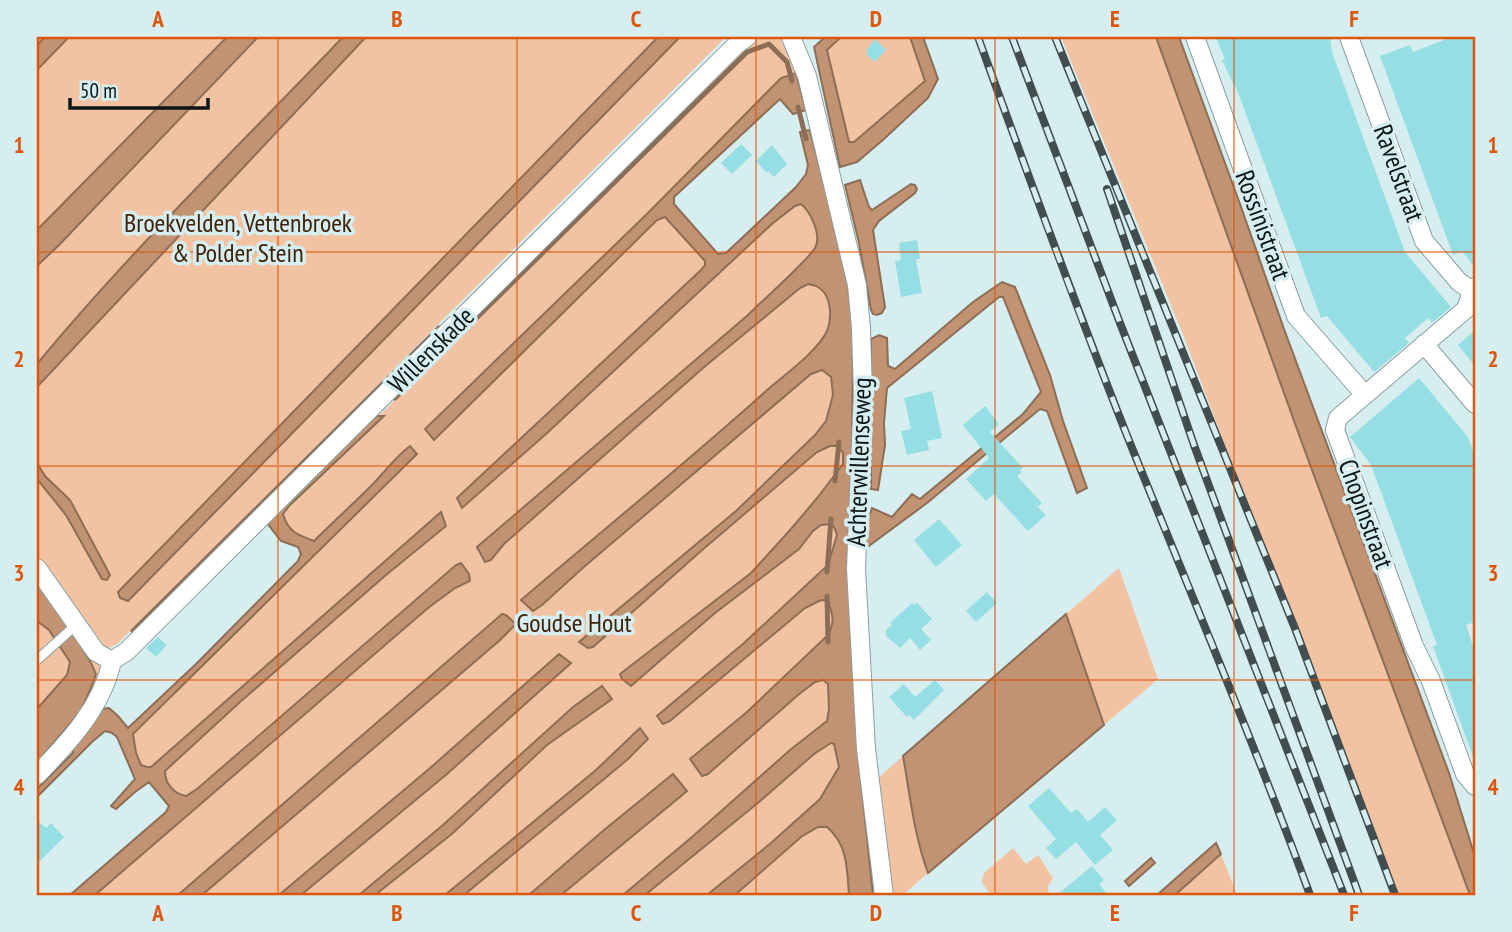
<svg xmlns="http://www.w3.org/2000/svg" width="1512" height="932" font-family="'PT Sans Narrow',sans-serif">
  <style>
    .green { fill: #f2c3a2 }
    .water { fill: #c29372; stroke: #8c6d56; stroke-width: 2 }
    .lines { fill: none; stroke-linecap: round; stroke-linejoin: round }
    .stream { stroke: #8c6d56; stroke-width: 5 }
    .building { fill: #95dee3 }
    .service-casing { stroke: #899fa1; stroke-width: 11 }
    .minor-casing { stroke: #899fa1; stroke-width: 20 }
    .service { stroke: #fff; stroke-width: 9 }
    .minor { stroke: #fff; stroke-width: 18 }
    .rail-casing { stroke: #414d4e; stroke-width: 8 }
    .rail { stroke: #d7eef0; stroke-width: 5; stroke-dasharray: 16; stroke-linecap: butt }
    .grid { fill: none; stroke: #dd560c; stroke-width: 2; stroke-opacity: 0.55 }
    .labels { text-anchor: middle; stroke-width: 7; stroke-linejoin: round; paint-order: stroke }
    .street-label { font-size: 26px; fill: #0d1516; stroke: #d7eef0 }
    .park-label { font-size: 26px; fill: #412107; stroke: #d7eef0 }
    .neatline { fill: none; stroke: #dd560c; stroke-width: 2.5 }
    .grid-label { font-size: 23px; text-anchor: middle; font-weight: bold; fill: #dd560c }
  </style>
  <rect width="100%" height="100%" fill="#d7eef0"/>
  <path class="green" d="M37 37H726L202 560 117 644 106 649 98 683 91 688 96 674 90 661 75 635 37 581V479L66 515 109 577 37 470Z
    M759 37H781L787 40 796 73 785 77 664 202 719 264 811 188 831 231 843 453 851 772 870 895H83L180 810 145 775 124 738 309 556 275 517 395 400V394L576 211Z
    M841 37H910L925 81 854 143 849 142 827 50Z
    M1061 37H1156L1302 443 1470 895H1394L1184 337Z
    M1119 568 1158 679 1104 725 1066 614Z
    M37 603 82 668 37 721Z
    M903 756C910 795 914 835 928 873L903 895H891L877 779Z
    M1013 848 1026 864 1038 855 1053 878 1048 886 1049 895H991L982 883 984 873Z
    M1221 854 1237 895H1175Z"/>
  <path class="water" d="M45 37H69L37 70V45Z
    M227 37H258L59 245 37 266V230Z
    M343 37H366L37 387V364C132 249 240 145 343 37Z
    M658 37H680L128 601 120 598 118 592Z
    M825 37H841L827 50 849 142H854L925 81 910 37H923L938 79 928 98 884 139 857 162 840 167 814 47Z
    M1156 37H1179L1240 204 1284 329 1449 773 1475 857V895H1470L1302 443Z
    M796 73 806 110 793 114 780 99 674 197V204L718 254 726 253 796 187 806 174 808 165 800 132 810 130 846 269 853 327 852 475 853 672 858 752 873 895H849C847 869 848 845 827 827H818L801 837 735 895H707L771 843 820 799 839 767 834 744 831 743 814 754 759 802 645 895H623L692 837 790 750 827 721 829 709 828 684 823 680 815 682 798 695 708 774 702 776 690 759 747 712 828 635C835 621 833 616 828 601L821 600 805 608 670 721 663 724 657 716 744 643 828 565 837 535 834 527 831 524 821 525 813 531 799 549 715 613 631 686 622 679 620 674 751 573 791 529 818 497 843 464V453L838 446H830L817 452 701 551 593 647 588 648 579 642 736 511 815 435 826 421 833 395 831 377 822 370 811 374 585 566 542 605 533 611 521 600C603 530 686 463 766 391 783 376 818 351 827 331 832 318 832 295 818 287 815 285 811 285 808 284L800 288 703 368 504 544 491 560 485 562 477 547 748 315C765 298 784 282 800 265 805 260 811 254 815 248 822 236 811 212 801 204L795 206 773 223 546 434 462 508 457 498 701 270 705 265V261L665 217 657 220 434 440 425 429 650 211 781 78Z
    M860 180 869 207 872 210 911 184 915 185 917 189 915 193 879 221 873 230 885 307 882 313 877 315 873 314 871 310 859 243 845 185Z
    M1002 282 1015 287 1050 375 1063 421 1087 488 1077 493 1047 411 1040 409 927 503 866 548 865 527 872 508 892 517 912 494 920 499 1023 414 1041 392 1003 297H999L887 388 884 423 885 445 878 490 871 489V339L879 335 887 338 888 366 895 369 973 302Z
    M377 416H384L290 505 283 514C288 532 298 535 314 541 333 522 352 505 371 486 384 473 395 457 410 446L417 454 133 734 136 753 141 765 147 767H151L441 512 446 526 386 575 240 702 165 771C165 784 174 794 186 796L197 789 456 565 461 563 469 574 470 581 455 588 428 608 95 895H70L166 812 169 806 149 782 135 792 116 809 111 806 135 779 117 737 112 733 105 731 92 742 37 797V789L73 753 72 748 101 709 109 708 118 716 128 728 196 664 298 561 301 554 298 547 281 541 267 523 370 420Z
    M37 463 45 476 70 500 110 575 107 580 102 579 66 515 37 479Z
    M37 581 75 635 90 661 96 674 91 688 81 711 37 763V709L67 675 70 662 49 630 37 621Z
    M502 614 506 615 516 624 499 641 202 895H178Z
    M1066 614 1104 725 928 873C914 835 910 795 903 756Z
    M559 654 571 663 447 774 301 895H279L429 769Z
    M602 686 612 699 547 745 453 833 375 895H359L443 825 573 707Z
    M640 728 648 739 627 760 464 895H445L596 770Z
    M673 774 687 791 561 895H529L604 830Z
    M1216 843 1221 854 1175 895H1157Z
    M1151 858 1155 863 1129 886 1125 881Z"/>
  <g class="lines">
    <path class="stream" d="M798 107 806 139
      M395 398 747 52 769 44 787 62 792 81
      M835 481 839 442
      M827 572 831 519
      M827 596 828 642
      M133 631 439 328"/>
  </g>
  <path class="building" d="M1216 37H1330L1332 52 1405 252 1451 307 1432 323 1428 318 1405 338 1409 343 1374 372 1327 316 1321 318 1236 87 1235 88 1222 60 1225 59Z
    M1452 37H1475V268L1462 251 1453 255 1380 56 1410 45 1413 52Z
    M875 39 886 50 875 62 867 55V49Z
    M741 144 752 155 732 174 721 163Z
    M772 145 787 164 774 177 768 171 767 173 756 161Z
    M917 240 920 259H916L922 293 901 297 895 261 901 260 899 243Z
    M1475 330V366L1458 345Z
    M1419 378 1468 437 1475 457V622L1466 625 1475 652V757H1473L1433 646 1437 645 1371 465 1350 437Z
    M932 391 942 438 927 441 929 450 907 455 901 431 911 429 904 398Z
    M985 406 999 424 990 432 1023 468 1020 470 1022 472 1017 476 1042 503 1038 507 1046 515 1028 531 994 494 986 501 966 479 989 458 963 425Z
    M939 519 962 545 936 567 914 540Z
    M987 592 997 603 976 622 966 611Z
    M912 603 914 605 917 603 932 619 921 629 931 640 920 650 910 638 900 648 886 636V630L892 625 890 623Z
    M158 637 167 645 156 657 146 648Z
    M935 680 944 690 914 720 909 715 907 717 889 697 904 684 915 697Z
    M1049 788 1071 813 1077 809 1088 822 1105 807 1117 820 1100 835 1113 850 1095 865 1076 842 1056 859 1046 848 1056 839 1028 806Z
    M37 820 46 828 51 823 64 837 37 864Z
    M1092 866 1104 880 1099 884 1108 895H1057Z"/>
  <g class="lines">
    <defs>
      <path id="service" d="M37 660 76 625"/>
      <path id="minor" d="M791 37 807 76 857 285 861 328 863 396 856 569 866 749 884 895
        M1195 37 1296 316 1365 395
        M1349 37 1424 241 1459 282 1472 291
        M1475 287 1472 291 1466 309 1338 418 1335 430 1414 646 1431 681 1465 774 1475 786
        M1424 344 1475 404
        M37 568 96 652 112 661
        M112 661 127 651 736 45 747 37
        M37 775C69 742 102 707 112 661"/>
    </defs>
    <use href="#service" class="service-casing"/>
    <use href="#minor" class="minor-casing"/>
    <use href="#service" class="service"/>
    <use href="#minor" class="minor"/>
    <defs>
      <path id="rail" d="M978 37C1026 169 1074 302 1126 433 1188 587 1253 740 1310 895
        M1012 37 1120 323 1344 895
        M1055 37 1296 631 1395 895
        M1107 189 1194 445 1359 895"/>
    </defs>
    <use href="#rail" class="rail-casing"/>
    <use href="#rail" class="rail"/>
  </g>
  <path class="grid" d="M278 37V895M517 37V895M756 37V895M995 37V895M1234 37V895M37 252H1475M37 466H1475M37 680H1475"/>
  <g class="labels">
    <g class="street-label">
      <text transform="translate(1399 173) rotate(70)" y="9">Ravelstraat</text>
      <text transform="translate(1263 225) rotate(70)" y="9">Rossinistraat</text>
      <text transform="translate(431 350) rotate(-45)" y="9">Willenskade</text>
      <text transform="translate(859 462) rotate(-88)" y="9">Achterwillenseweg</text>
      <text transform="translate(1366 514) rotate(70)" y="9">Chopinstraat</text>
    </g>
    <g class="park-label">
      <text x="238" y="232">Broekvelden, Vettenbroek<tspan x="238" dy="30">&amp; Polder Stein</tspan></text>
      <text x="574" y="632">Goudse Hout</text>
    </g>
  </g>
  <rect width="1512" height="932" fill="none" stroke="#d7eef0" stroke-width="77"/>
  <path d="M70 98v10h138v-10" fill="none" stroke="#0d1516" stroke-width="3.5"/>
  <text x="80" y="98" font-size="21" fill="#0d1516" stroke="#d7eef0" stroke-width="5" paint-order="stroke">50 m</text>
  <rect x="38" y="38" width="1436" height="856" class="neatline"/>
  <g class="grid-label">
    <text x="158" y="27">A</text>
    <text x="397" y="27">B</text>
    <text x="636" y="27">C</text>
    <text x="876" y="27">D</text>
    <text x="1115" y="27">E</text>
    <text x="1354" y="27">F</text>
    <text x="19" y="153">1</text>
    <text x="1493" y="153">1</text>
    <text x="19" y="367">2</text>
    <text x="1493" y="367">2</text>
    <text x="19" y="581">3</text>
    <text x="1493" y="581">3</text>
    <text x="19" y="795">4</text>
    <text x="1493" y="795">4</text>
    <text x="158" y="921">A</text>
    <text x="397" y="921">B</text>
    <text x="636" y="921">C</text>
    <text x="876" y="921">D</text>
    <text x="1115" y="921">E</text>
    <text x="1354" y="921">F</text>
  </g>
</svg>
